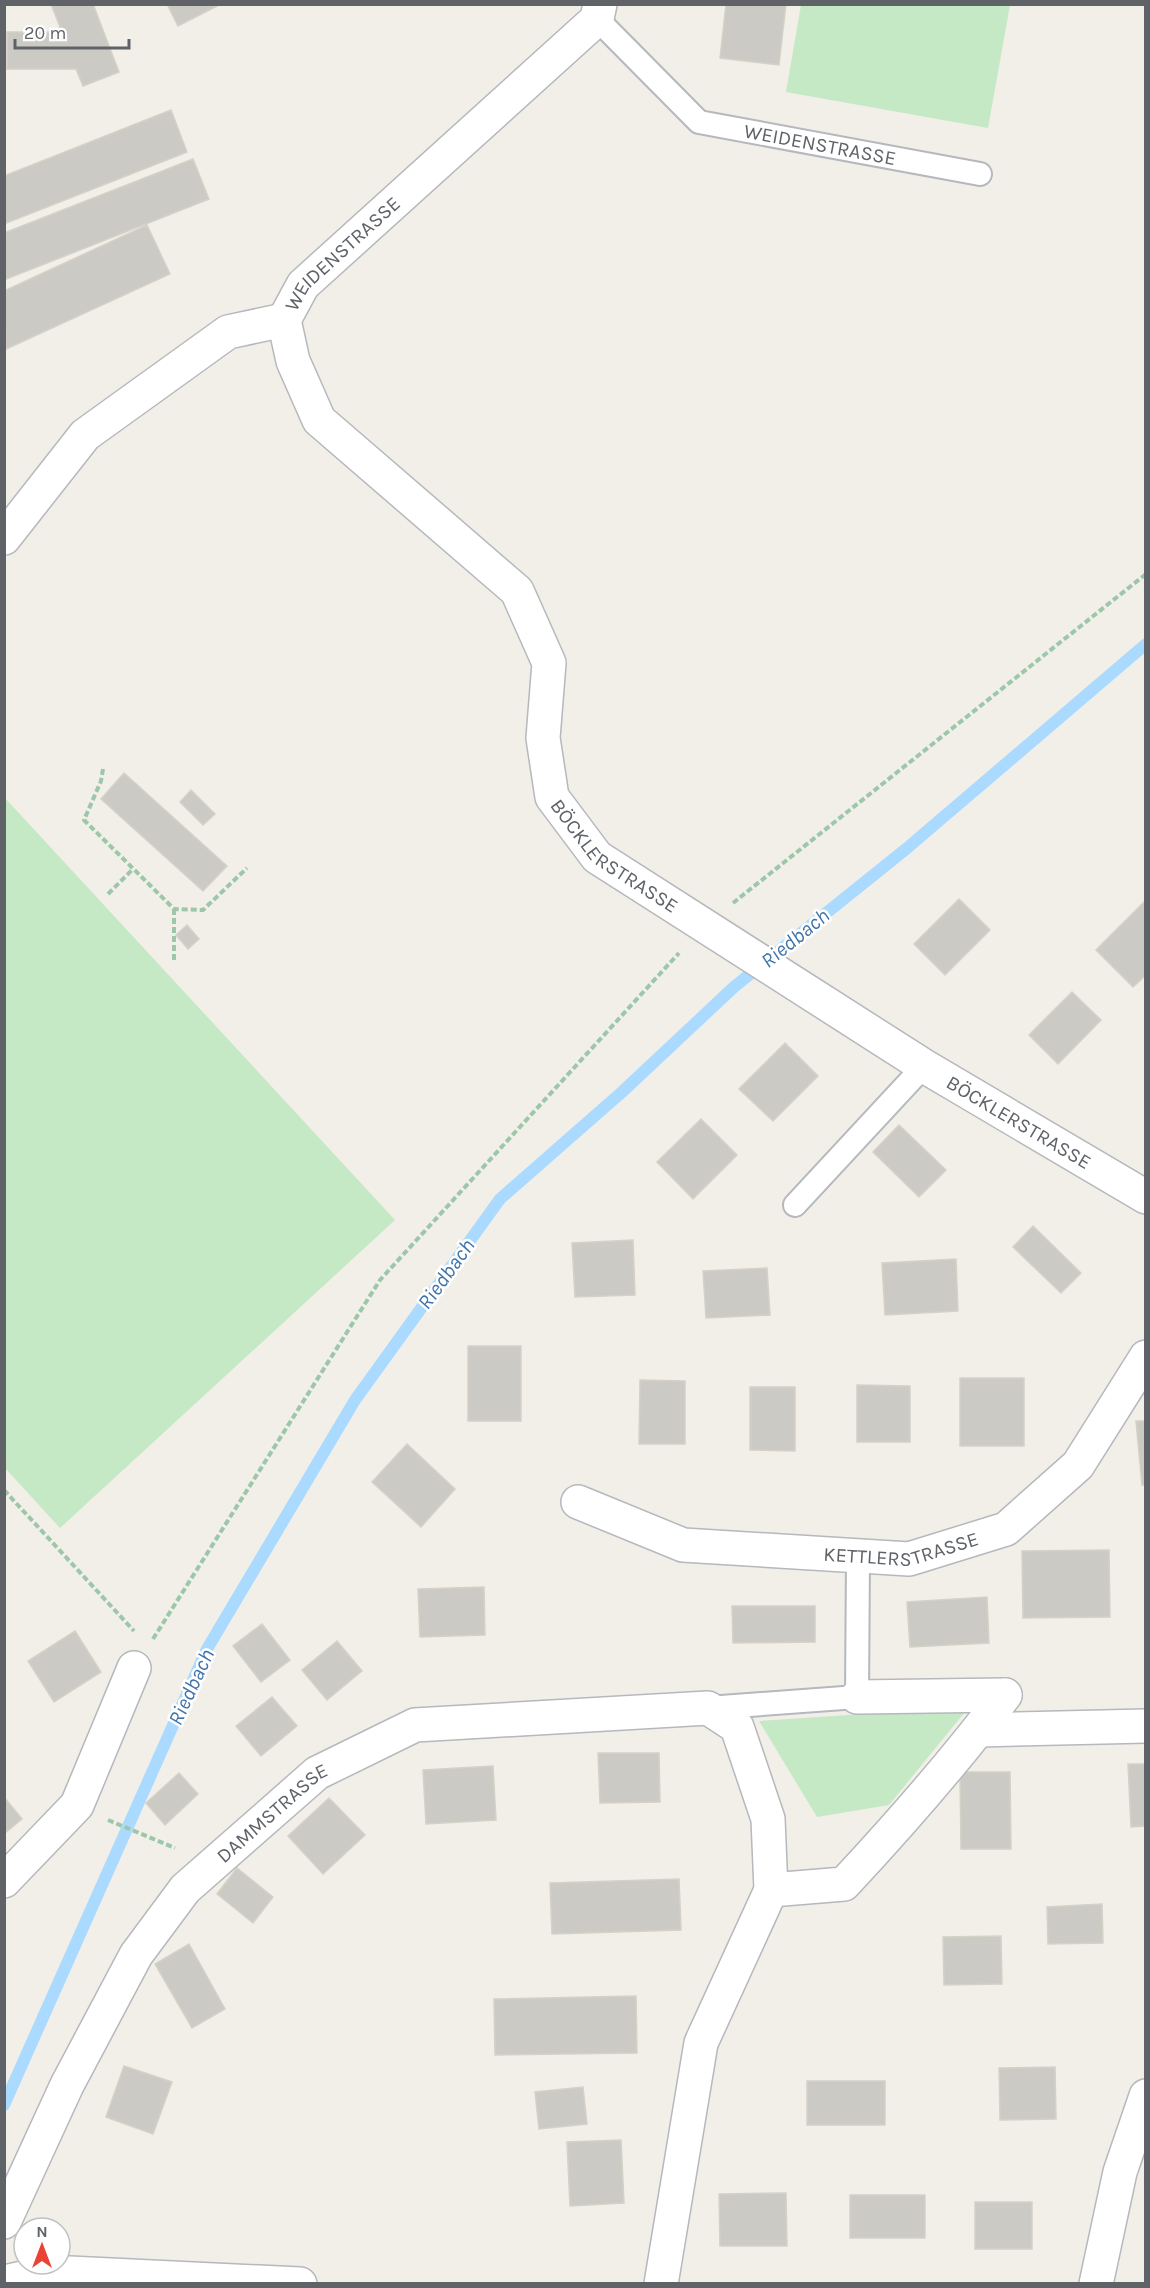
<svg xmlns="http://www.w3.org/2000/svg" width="1150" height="2288" font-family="Karla,sans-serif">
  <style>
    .green { fill: #c5e8c5 }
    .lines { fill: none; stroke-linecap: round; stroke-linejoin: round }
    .stream { stroke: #aadaff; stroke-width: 12 }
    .building { fill: #cccac5; stroke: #d6d1c6; stroke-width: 1.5 }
    .lane-casing { stroke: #b5b8bc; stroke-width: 26 }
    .street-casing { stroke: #b5b8bc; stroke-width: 36 }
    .path { stroke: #9cc7a9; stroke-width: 4; stroke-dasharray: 6 3; stroke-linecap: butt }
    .lane { stroke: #fff; stroke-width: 22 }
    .street { stroke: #fff; stroke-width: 33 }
    .labels { text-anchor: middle; stroke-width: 5; stroke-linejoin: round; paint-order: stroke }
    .street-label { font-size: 20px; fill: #5f6368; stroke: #fff }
    .water-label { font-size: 21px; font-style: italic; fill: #4174aa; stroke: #fff }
  </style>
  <rect width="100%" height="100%" fill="#f1efe8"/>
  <path class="green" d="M801 5H1010L988 128 786 92Z
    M5 798 395 1220 60 1528 5 1468Z
    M969 1707 889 1805 817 1817 759 1721Z"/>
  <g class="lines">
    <path class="stream" d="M4 2105 207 1649 355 1400 500 1199 622 1092 734 987 906 849 1146 644"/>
  </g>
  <path class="building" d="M51 4H93L119 72 83 86 76 69H7V32H62Z
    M167 4H221L178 26Z
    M726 4H786L779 65 720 58Z
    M171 110 187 152 4 224V176Z
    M193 159 209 199 4 280V233Z
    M147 225 170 274 6 349 4 291Z
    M124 773 227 866 203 891 101 799Z
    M191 790 215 814 203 825 180 802Z
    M959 899 990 930 945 975 914 944Z
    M1146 900V975L1133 987 1096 950Z
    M187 925 199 939 188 949 176 935Z
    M1072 992 1101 1020 1058 1064 1029 1035Z
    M785 1043 818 1076 773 1121 739 1089Z
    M701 1119 737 1155 693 1199 657 1162Z
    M899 1125 946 1170 919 1197 873 1152Z
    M1033 1226 1081 1273 1061 1293 1013 1247Z
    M633 1240 635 1295 575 1297 572 1243Z
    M956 1259 958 1311 885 1315 882 1263Z
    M767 1268 770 1315 706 1318 703 1271Z
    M468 1346H521V1421H468Z
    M960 1378H1024V1446H960Z
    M640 1380 685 1381V1444H639Z
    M857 1385 910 1386V1442H857Z
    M750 1387H795V1451L750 1450Z
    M1136 1421H1146V1485H1142Z
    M407 1444 455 1489 421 1527 372 1482Z
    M1109 1550 1110 1617 1023 1618 1022 1551Z
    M484 1587 485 1635 420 1637 418 1589Z
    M987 1597 989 1643 910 1647 907 1602Z
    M732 1606H815V1642L733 1643Z
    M262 1624 290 1660 261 1682 233 1646Z
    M75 1631 101 1672 54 1702 28 1661Z
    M337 1641 362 1671 327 1700 302 1670Z
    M272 1697 297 1726 261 1756 236 1726Z
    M598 1753H659L660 1802 600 1803Z
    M1128 1764H1146V1826L1131 1827Z
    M493 1766 496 1820 426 1824 423 1770Z
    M960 1772H1010L1011 1849H961Z
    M179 1773 198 1794 165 1825 146 1803Z
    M4 1797 22 1819 4 1834Z
    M329 1798 365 1835 323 1874 288 1836Z
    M237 1868 273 1897 253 1923 217 1894Z
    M679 1879 681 1930 552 1934 550 1883Z
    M1102 1904 1103 1943 1048 1944 1047 1907Z
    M1001 1936 1002 1984 944 1985 943 1937Z
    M189 1944 225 2009 192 2028 155 1964Z
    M636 1996 637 2053 495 2055 494 1999Z
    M124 2066 172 2082 153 2134 106 2117Z
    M1055 2067 1056 2119 1000 2120 999 2068Z
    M807 2081H885V2125H807Z
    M583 2087 587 2124 539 2129 535 2092Z
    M621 2140 624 2203 570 2206 567 2142Z
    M786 2193 787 2246H720L719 2194Z
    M850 2195H925V2238H850Z
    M975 2202H1032V2249H975Z"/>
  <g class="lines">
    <defs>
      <g id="lane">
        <path id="s1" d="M597 19 699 122 980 174"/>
        <path d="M795 1205 924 1066"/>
        <path d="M708 1708 857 1697 858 1556"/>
      </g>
      <g id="street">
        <path id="s2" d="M284 320 293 361 319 420 517 591 549 663 543 738 552 797 597 857 924 1066 1146 1197"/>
        <path id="s3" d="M4 538 85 435 228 332 284 320 303 285 597 19 600 4"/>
        <path id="s4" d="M578 1502 683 1545 909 1559 1006 1529 1078 1465 1146 1357"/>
        <path d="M857 1697 1005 1695"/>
        <path d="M979 1730 1146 1726"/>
        <path d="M4 1881 77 1805 134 1668"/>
        <path d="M771 1890 844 1884C901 1823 955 1761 1005 1695"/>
        <path id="s5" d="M4 2222 67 2085 136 1955 185 1889 317 1773 415 1725 708 1708 737 1727 768 1819 771 1890 701 2043 661 2284"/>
        <path d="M4 2282 49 2272 300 2284"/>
        <path d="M1096 2284 1120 2172 1146 2096"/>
      </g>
    </defs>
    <use href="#lane" class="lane-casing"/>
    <use href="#street" class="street-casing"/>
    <path class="path" d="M103 769 101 781 84 820 174 909 203 910 247 868
      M108 894 133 869
      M733 903 1146 574
      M174 909V963
      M4 1490 134 1631
      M153 1639 380 1280 679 953
      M108 1820 175 1848"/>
    <use href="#lane" class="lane"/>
    <use href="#street" class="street"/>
  </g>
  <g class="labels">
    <g class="street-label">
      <text dy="7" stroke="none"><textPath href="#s1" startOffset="268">WEIDENSTRASSE</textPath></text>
      <text dy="7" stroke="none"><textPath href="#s3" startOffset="454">WEIDENSTRASSE</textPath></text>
      <text dy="7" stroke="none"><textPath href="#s2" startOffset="669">BÖCKLERSTRASSE</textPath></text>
      <text dy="7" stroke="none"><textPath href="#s2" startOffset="1155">BÖCKLERSTRASSE</textPath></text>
      <text dy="7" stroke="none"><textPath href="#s4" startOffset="333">KETTLERSTRASSE</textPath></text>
      <text dy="7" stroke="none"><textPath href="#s5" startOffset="496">DAMMSTRASSE</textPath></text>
    </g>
    <g class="water-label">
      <text transform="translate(795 938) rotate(-39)" y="7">Riedbach</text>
      <text transform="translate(446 1274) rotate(-54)" y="7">Riedbach</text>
      <text transform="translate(191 1687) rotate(-65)" y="7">Riedbach</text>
    </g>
  </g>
  <rect width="1150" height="2288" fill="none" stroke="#5f6368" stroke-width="12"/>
  <g transform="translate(42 2246)"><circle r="28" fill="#ffffff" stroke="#bfc1c3" stroke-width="1.5"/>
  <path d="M0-4.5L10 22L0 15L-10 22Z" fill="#ea4335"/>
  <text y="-9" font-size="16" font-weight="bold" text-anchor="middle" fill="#5f6368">N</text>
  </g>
  <path d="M15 39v9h114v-9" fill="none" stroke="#5f6368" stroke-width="3"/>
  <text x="24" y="39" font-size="18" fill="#5f6368" stroke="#ffffff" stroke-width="4.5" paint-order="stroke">20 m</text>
</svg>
